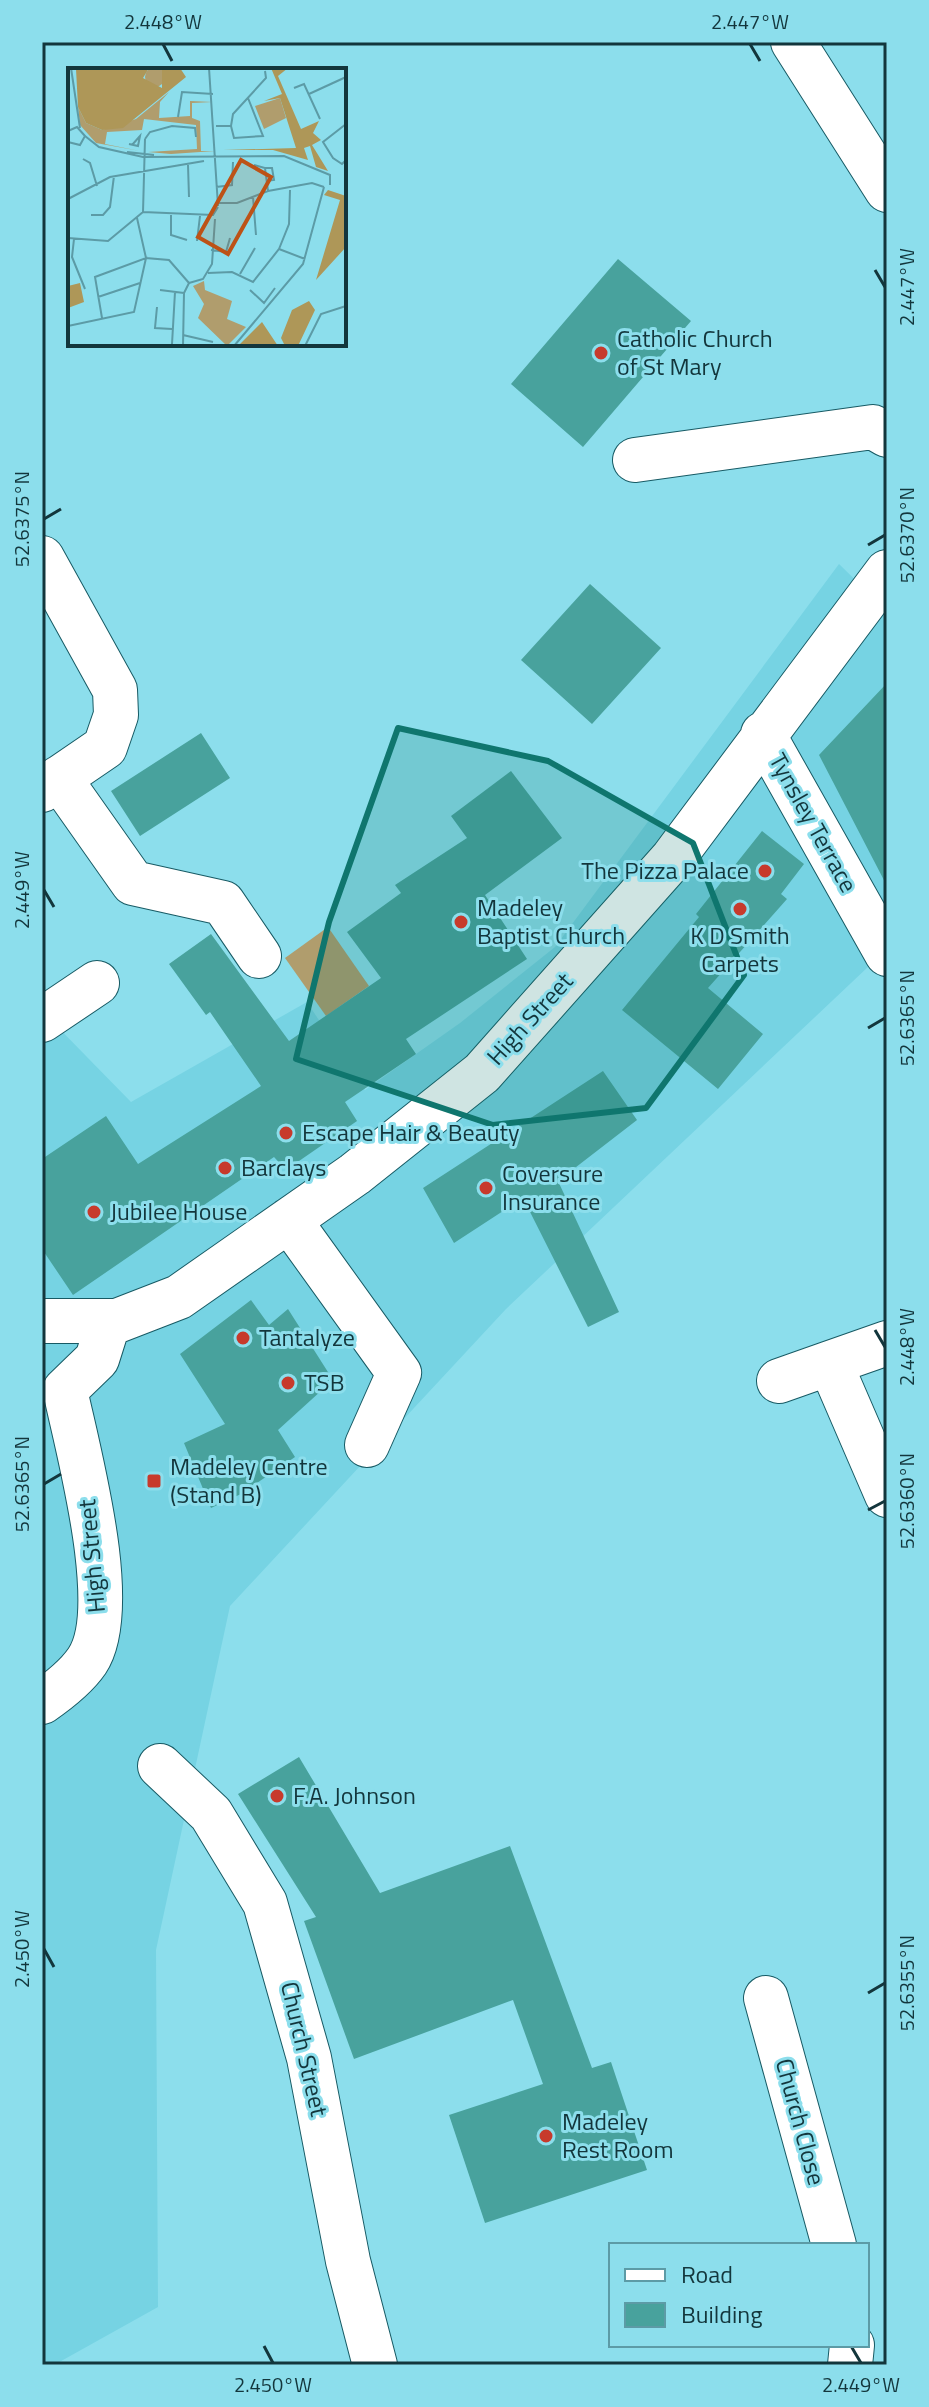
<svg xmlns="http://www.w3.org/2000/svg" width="929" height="2407" font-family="'Titillium Web',sans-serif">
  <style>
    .built { fill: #76d3e3 }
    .green { fill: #b09d6d }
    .building { fill: #48a29d }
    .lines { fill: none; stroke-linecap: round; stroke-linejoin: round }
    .minor-casing { stroke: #175a64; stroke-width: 46 }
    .minor { stroke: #fff; stroke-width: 44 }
    .marked { fill: #0f766e; fill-opacity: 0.2; stroke: #0f766e; stroke-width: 6; stroke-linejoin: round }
    .ticks { fill: none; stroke: #13363c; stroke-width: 3 }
    .poi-dot { fill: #c73a2c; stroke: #8cdeec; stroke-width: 3 }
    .labels { text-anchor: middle; stroke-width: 6; stroke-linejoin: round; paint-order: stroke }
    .poi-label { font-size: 24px; fill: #13363c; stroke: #8cdeec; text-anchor: start }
    .street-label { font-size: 24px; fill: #13363c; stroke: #8cdeec }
    .inset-road { fill: none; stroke: #5c9ba6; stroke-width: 2 }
    .view { fill: #bd5216; fill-opacity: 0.15; stroke: #bd5216; stroke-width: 4 }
    .inset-edge { fill: none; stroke: #13363c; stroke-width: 4 }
    .neatline { fill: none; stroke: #13363c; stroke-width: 3 }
    .ticks-label { font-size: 20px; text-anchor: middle; fill: #13363c }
  </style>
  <rect width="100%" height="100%" fill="#8cdeec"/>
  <path class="built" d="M839 564 887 611V949L506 1309 230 1606 156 1950 158 2307 54 2365H42V1011L131 1102 307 1002 365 1090 460 1023 555 947Z"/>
  <path class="green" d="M328 927 369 986 326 1016 285 958Z"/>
  <path class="building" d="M618 259 691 321 583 447 511 384Z
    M590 584 661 648 592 724 521 660Z
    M887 683V886L819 755Z
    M201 733 230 778 140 836 111 791Z
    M511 771 562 838 485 895 527 959 406 1039 416 1054 345 1102 357 1121 286 1170 274 1157 73 1295 42 1249V1159L106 1116 138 1164 261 1086 210 1012 206 1015 169 964 211 934 289 1041 381 978 347 932 401 893 395 885 467 838 451 816Z
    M762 831 804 864 781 894 787 899 708 988 763 1034 718 1089 622 1010 699 917 696 914Z
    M603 1071 637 1120 558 1181 619 1312 588 1327 523 1198 454 1243 423 1188Z
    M251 1300 269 1325 288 1309 333 1380 278 1430 295 1457 241 1494 211 1508 184 1443 225 1424 180 1354Z
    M299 1757 380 1893 510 1846 592 2068 611 2062 647 2170 485 2223 449 2115 543 2084 513 2000 354 2059 304 1921 316 1917 238 1794Z"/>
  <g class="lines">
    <defs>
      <path id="minor" d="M793 42 887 190
        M635 460 873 427 887 435
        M42 558 115 690 116 715 105 747 42 790
        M763 734 887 954
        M59 778 133 883 223 903 259 956
        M42 1020 97 983
        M289 1220 399 1373 367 1445
        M42 1321H117L179 1297 355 1174 482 1073 673 858 887 572
        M887 1343 830 1363 887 1495
        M779 1381 830 1363
        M65 1390 97 1359 109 1321
        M42 1702C58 1691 76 1677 87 1661 122 1609 78 1451 65 1390
        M160 1766 211 1814 265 1903 309 2058 348 2261 375 2365
        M766 1998 834 2245
        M850 2365 852 2345"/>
    </defs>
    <use href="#minor" class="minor-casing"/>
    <use href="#minor" class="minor"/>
  </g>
  <path class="marked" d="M398 728 548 761 693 843 744 975 646 1108 493 1125 296 1059 329 922Z"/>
  <path class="ticks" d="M163 44 172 61M750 44 760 61M875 270 885 287M44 519 61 509M868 545 885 535M44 890 54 907M868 1028 885 1018M875 1330 885 1347M44 1484 61 1474M868 1510 885 1501M44 1949 54 1967M868 1993 885 1983M264 2346 273 2363M851 2346 861 2363"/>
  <g class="poi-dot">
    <circle cx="601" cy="353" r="8"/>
    <circle cx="765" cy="871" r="8"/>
    <circle cx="740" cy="909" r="8"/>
    <circle cx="461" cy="922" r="8"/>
    <circle cx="286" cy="1133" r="8"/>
    <circle cx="225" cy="1168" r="8"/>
    <circle cx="486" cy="1188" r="8"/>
    <circle cx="94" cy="1212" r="8"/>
    <circle cx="243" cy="1338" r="8"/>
    <circle cx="288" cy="1383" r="8"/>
    <rect x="146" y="1473" width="16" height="16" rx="4"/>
    <circle cx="277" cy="1796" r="8"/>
    <circle cx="546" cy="2136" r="8"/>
  </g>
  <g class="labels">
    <g class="poi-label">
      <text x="617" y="347">Catholic Church<tspan x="617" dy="28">of St Mary</tspan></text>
      <text x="749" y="879" text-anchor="end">The Pizza Palace</text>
      <text x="477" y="916">Madeley<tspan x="477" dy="28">Baptist Church</tspan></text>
      <text x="740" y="944" text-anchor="middle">K D Smith<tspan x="740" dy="28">Carpets</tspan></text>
      <text x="302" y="1141">Escape Hair &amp; Beauty</text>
      <text x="241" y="1176">Barclays</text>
      <text x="502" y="1182">Coversure<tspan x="502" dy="28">Insurance</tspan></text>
      <text x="110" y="1220">Jubilee House</text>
      <text x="259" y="1346">Tantalyze</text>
      <text x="304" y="1391">TSB</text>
      <text x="170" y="1475">Madeley Centre<tspan x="170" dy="28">(Stand B)</tspan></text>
      <text x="293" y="1804">F.A. Johnson</text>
      <text x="562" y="2130">Madeley<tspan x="562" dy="28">Rest Room</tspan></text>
    </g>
    <g class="street-label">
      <text transform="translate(813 823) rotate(61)" y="8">Tynsley Terrace</text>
      <text transform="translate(530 1019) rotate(-48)" y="8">High Street</text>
      <text transform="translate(92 1556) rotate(-95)" y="8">High Street</text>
      <text transform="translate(304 2049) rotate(77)" y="8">Church Street</text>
      <text transform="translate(800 2122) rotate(75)" y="8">Church Close</text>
    </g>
  </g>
  <g transform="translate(68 68)">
    <rect width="278" height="278" fill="#8cdeec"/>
    <path d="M77 9a10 10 0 1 1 20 0a10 10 0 1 1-20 0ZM101 24 92 34 91 50 122 48V33L145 34 124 35V50L132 53 133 83H147L103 86 80 84 129 81 128 57 76 51 74 62 39 64 37 76 72 83 28 75 12 57 10 39 18 55 34 62 68 51ZM212 30 218 50 196 61 187 38ZM136 213 137 222 164 233 159 251 178 259 159 278 130 250 136 236 125 218Z" fill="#b09d6d"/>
    <path d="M81 0 75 10 94 20V0H112L118 9 55 60 34 62 18 55 10 39 8 1ZM203 0H220L210 8 233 61 251 53 245 65 253 72 244 77 260 103 248 99 242 78 236 80 240 92 205 82H155L228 80 212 30 196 33 214 26ZM260 122 278 128V179L248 212 272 132 256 127ZM12 215 16 234 0 240V218ZM241 233 247 242 230 278H217L213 270 224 242ZM194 254 210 278H170Z" fill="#ae9758"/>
    <path class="inset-road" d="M3 0 12 60M141 0 150 138M226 20 236 16 252 51M241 26 278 9M110 49 114 24 145 26M278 56 255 74 265 90 274 96 278 92M148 58H163L165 46 198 10 197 3M163 58 166 70 195 68 180 30M0 63 9 59 17 68 12 77 0 74M17 68 31 79 75 89 216 88 262 107V117M77 71 82 64 104 58 127 60 128 69M61 76 70 78 72 68 64 77M59 84 86 87M15 91 22 95 29 118M120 97 121 129M186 97 197 100 200 123M197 100H204L206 112 198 113M148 119 164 117 165 94M185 129 188 167M0 131 42 109 136 93M150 135H169L200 123 244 115 256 119M75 144 145 147 150 139M75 144 77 71M23 147H35L42 139 46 108M103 147V167L119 172M69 150 78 190 101 192 121 215M0 170 40 173 75 144M6 171 4 189 17 221M129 173 132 148M211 181 221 156 222 122M143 182 158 184 162 170M140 205 164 204 185 214 211 181 237 191M172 206 187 180M121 215 135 211 144 196 147 151M92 222 116 225M182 222 196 235 207 220M30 229 72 215M89 239 87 260 104 261M0 258 66 244 78 190 27 209 34 250M115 267 145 274M104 276 107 224M115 278 116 225 121 215M166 278 235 196 256 119M237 278 253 246 278 238"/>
    <path class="view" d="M173 92 203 109 160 186 130 169Z"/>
    <rect width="278" height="278" class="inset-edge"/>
  </g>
  <rect width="929" height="2407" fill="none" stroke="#8cdeec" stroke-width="88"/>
  <rect x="609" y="2243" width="260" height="104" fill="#8cdeec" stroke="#5c9ba6" stroke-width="2"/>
  <rect x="625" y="2269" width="40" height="12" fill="#ffffff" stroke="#5c9ba6" stroke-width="2"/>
  <text x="681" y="2283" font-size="24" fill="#13363c">Road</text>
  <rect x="625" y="2303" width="40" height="24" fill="#48a29d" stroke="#5c9ba6" stroke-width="2"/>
  <text x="681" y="2323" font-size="24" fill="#13363c">Building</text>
  <rect x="44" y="44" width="841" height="2319" class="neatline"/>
  <g class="ticks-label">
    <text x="163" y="29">2.448°W</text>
    <text x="750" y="29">2.447°W</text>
    <text transform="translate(907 287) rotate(-90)" y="7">2.447°W</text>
    <text transform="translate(22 519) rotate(-90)" y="7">52.6375°N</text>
    <text transform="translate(907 535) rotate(-90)" y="7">52.6370°N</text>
    <text transform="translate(22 890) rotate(-90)" y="7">2.449°W</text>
    <text transform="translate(907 1018) rotate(-90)" y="7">52.6365°N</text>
    <text transform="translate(907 1347) rotate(-90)" y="7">2.448°W</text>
    <text transform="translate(22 1484) rotate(-90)" y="7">52.6365°N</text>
    <text transform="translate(907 1501) rotate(-90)" y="7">52.6360°N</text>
    <text transform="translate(22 1949) rotate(-90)" y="7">2.450°W</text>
    <text transform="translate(907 1983) rotate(-90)" y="7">52.6355°N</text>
    <text x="273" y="2392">2.450°W</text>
    <text x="861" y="2392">2.449°W</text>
  </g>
</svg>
